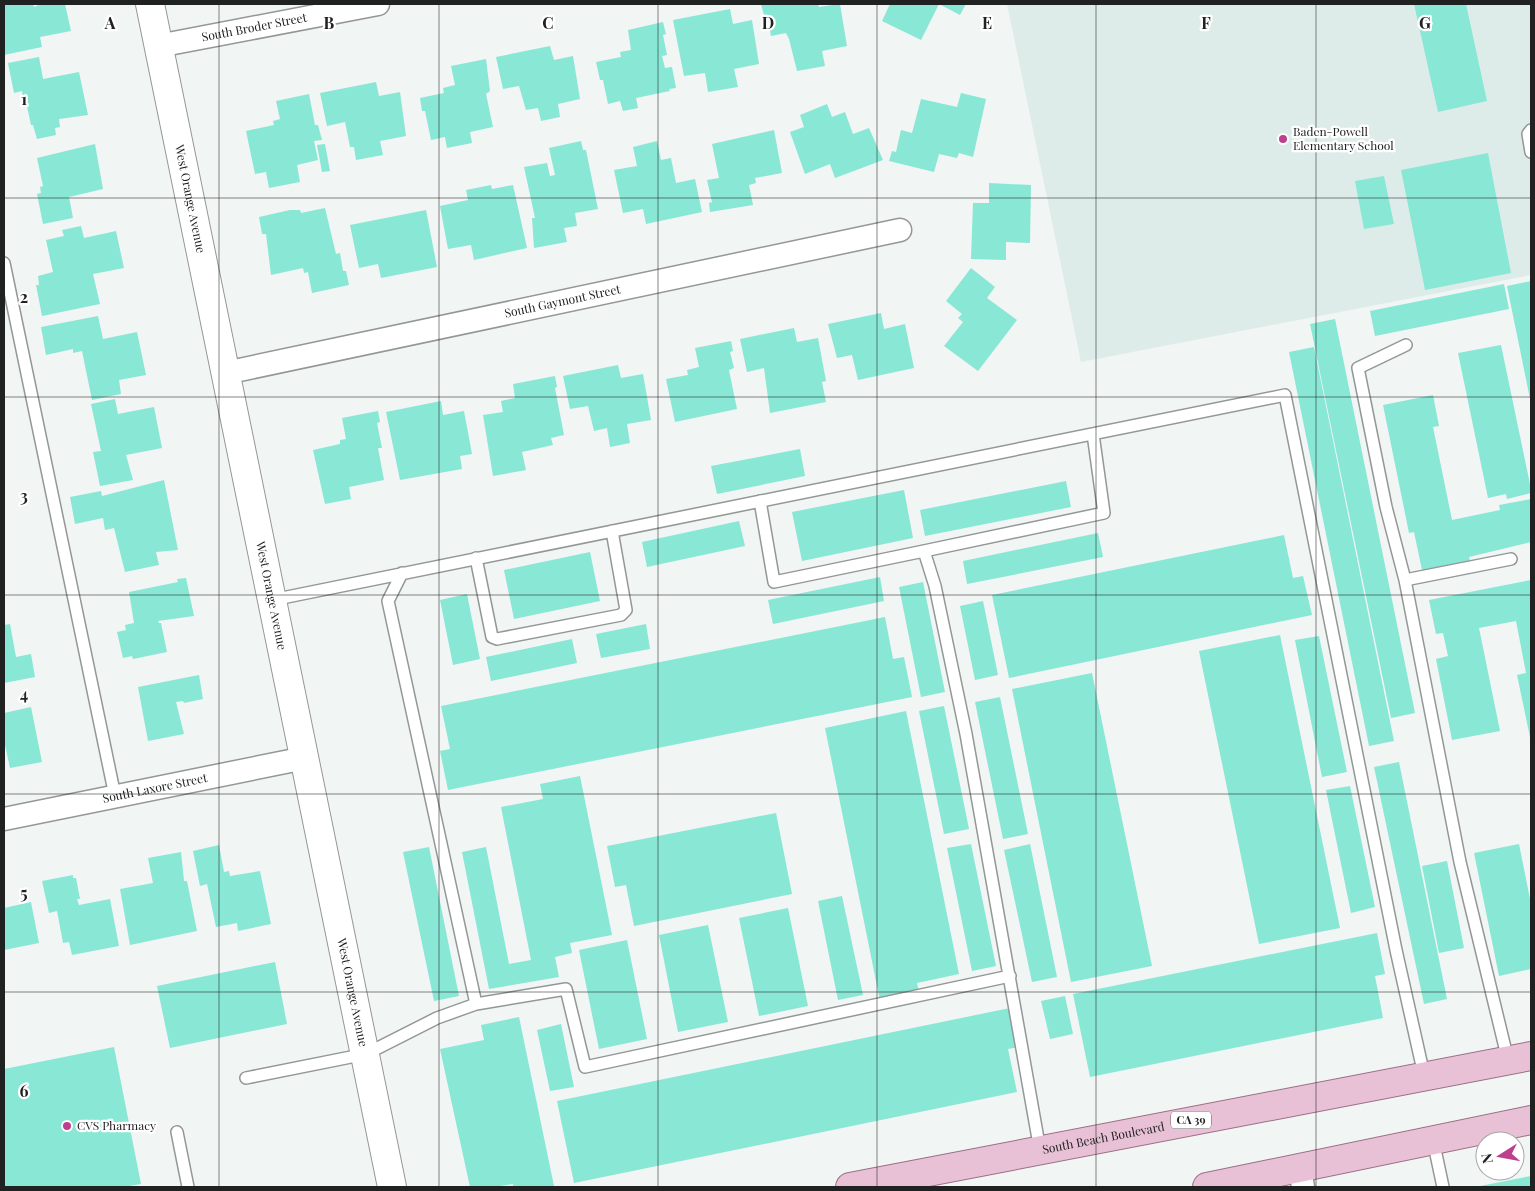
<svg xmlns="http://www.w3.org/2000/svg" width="1535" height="1191" font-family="'Playfair Display',serif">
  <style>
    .built { fill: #deece9 }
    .building { fill: #89e7d5 }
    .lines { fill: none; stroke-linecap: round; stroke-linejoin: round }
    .lane-casing { stroke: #939796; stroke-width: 14 }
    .street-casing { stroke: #939796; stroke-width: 25 }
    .secondary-casing { stroke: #939796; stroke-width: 30 }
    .primary-casing { stroke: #9a6f84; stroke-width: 30 }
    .lane { stroke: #fff; stroke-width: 11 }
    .street { stroke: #fff; stroke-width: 22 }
    .secondary { stroke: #fff; stroke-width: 28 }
    .primary { stroke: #e9c1d6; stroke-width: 28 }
    .grid { fill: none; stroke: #202221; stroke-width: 1; stroke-opacity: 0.55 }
    .poi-dot { fill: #be3f8b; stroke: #fff; stroke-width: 2 }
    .labels { text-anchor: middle; stroke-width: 4.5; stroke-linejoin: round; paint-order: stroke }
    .shield { fill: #fff; stroke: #636464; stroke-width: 1 }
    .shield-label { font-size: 11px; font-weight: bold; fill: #202221 }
    .street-label { font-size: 12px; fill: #202221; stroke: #fff }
    .poi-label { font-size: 12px; fill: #202221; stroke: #fff; text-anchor: start }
    .grid-label { font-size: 16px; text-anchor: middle; font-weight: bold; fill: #202221; stroke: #fff; stroke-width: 4.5; stroke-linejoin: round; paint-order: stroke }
  </style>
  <rect width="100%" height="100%" fill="#f1f5f4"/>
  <path class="built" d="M1007 4H1531V275L1081 362Z"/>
  <path class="building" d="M4 4H33L34 7 41 4H65L71 31 40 37 42 47 4 55Z
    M761 4H818L819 7 840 4 847 46 822 51 825 66 797 71 789 39 786 33 771 36 767 15H764Z
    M890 4H966L960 15 939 4 921 40 882 21Z
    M1414 4H1466L1487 101 1438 112Z
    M730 9 733 24 752 20 759 64 734 69 738 87 708 92 705 73 684 76 673 20Z
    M663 22 666 34 663 35 667 55 662 56 665 68 672 67 676 88 669 89 670 91 636 98 638 108 623 111 620 101 608 104 603 80H600L596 62 621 57 620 52 631 50 628 30Z
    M550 46 554 60 573 56 580 99 558 104 560 117 541 121 538 108 526 110 519 86 503 89 496 57Z
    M39 57 43 79 79 72 88 115 59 119 60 127 55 128 56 135 37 139 33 125H31L25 97 23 98 22 91 14 93 8 63Z
    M486 59 490 91 486 94 493 127 470 132 472 143 447 148 445 137 431 140 425 111H422L420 98 444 93 443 88 455 85 451 66Z
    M376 82 379 96 400 92 406 136 380 141 383 155 356 160 354 147H350L345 122 327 126 320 93Z
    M961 93 986 99 973 157 959 153 957 158 939 154 934 172 889 161 892 151 896 152 901 130 912 133 921 99 957 107Z
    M309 94 315 125H318L322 140 314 141 318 160 297 165 300 182 269 188 266 172 255 174 246 131 274 125 273 121 280 119 276 101Z
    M827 104 832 117 845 112 853 134 869 128 883 160 835 178 830 164 805 174 790 132 804 127 800 115Z
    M774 130 782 173 755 178 756 183 749 185 753 205 710 212 709 203 712 202 707 180 719 178 712 144Z
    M581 141 583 150H586L598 209 575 213 577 226 564 228 567 242 534 248 532 218H535L524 167 547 163 550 176 555 175 549 148Z
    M657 141 661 160 671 158 676 183 695 179 702 212 646 224 643 209 623 213 614 170 637 166 633 147Z
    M95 144 103 189 69 197 73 218 43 224 37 194 41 193 40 187 43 186 37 158Z
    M325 144 330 171 322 172 317 145Z
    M1488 153 1511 273 1425 290 1401 170Z
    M1384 176 1394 224 1364 229 1355 181Z
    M989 183 1031 185 1030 243 1006 242V260L971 259 973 203H989Z
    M491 185 492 189 513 185 527 248 474 260 471 245 448 249 440 206 468 200 466 190Z
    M325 208 336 254 340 253 343 271H346L349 285 312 293 308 272 304 273 303 268 271 275 266 234H262L259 217 290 210H300L301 213Z
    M426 210 437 267 381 278 378 264 359 268 350 225Z
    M81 226 84 238 116 231 124 268 93 274 100 304 42 316 36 285H39L38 276 53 272 46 240 64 236 62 230Z
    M971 268 995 287 987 298 1017 320 978 371 944 346 963 322 958 318 962 314 946 301Z
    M1531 281V399H1530L1507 286Z
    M1504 284 1509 309 1375 336 1370 311Z
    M881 313 884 329 905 324 914 368 858 380 852 355 837 358 828 324Z
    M98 316 103 339 137 332 146 375 119 380 121 394 92 400 82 351 73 353V349L46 355 41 327Z
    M1335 319 1415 713 1391 718 1310 324Z
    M794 328 797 342 818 338 826 381 822 382 826 402 770 413 764 368 747 372 740 339Z
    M731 341 733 351 730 352 734 368 729 370 737 409 675 422 666 379 688 375 687 370 699 367 695 348Z
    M1501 345 1531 489V493L1507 499 1506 494 1488 498 1458 353Z
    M1314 347 1394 741 1369 746 1289 352Z
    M618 365 621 378 643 374 651 420 627 424 630 443 610 447 607 428 594 431 588 406 570 409 563 376Z
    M555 376 557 387 555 388 564 435 551 438 553 445 522 452 526 470 493 476 483 415 503 412 501 401 515 398 513 384Z
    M1433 395 1439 426 1433 427 1452 520 1500 510 1499 505 1531 499V542L1469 557 1470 561 1422 570 1414 532 1409 533 1383 405Z
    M115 399 118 414 154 407 162 448 126 455 133 480 100 486 93 452 101 451 91 404Z
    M441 401 443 415 464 411 472 454 460 456 462 469 400 480 386 412Z
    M378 411 380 422 377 423 382 448H378L384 480 349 487 351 499 325 504 313 450 340 444V440L346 439 342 418Z
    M800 449 805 476 717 494 711 466Z
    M164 480 178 550 156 552 159 565 125 572 114 528 105 530 103 518 75 524 70 497 101 491 102 496Z
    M1066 481 1071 507 925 536 920 510Z
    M904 490 913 538 802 561 792 512Z
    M739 521 745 546 647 567 642 542Z
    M1098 533 1103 557 967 584 963 561Z
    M1284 535 1293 578 1303 576 1312 615 1009 678 992 595Z
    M590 552 600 601 514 619 504 570Z
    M880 577 884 601 773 624 768 600Z
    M186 578 194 616 158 621 159 623H161L167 652 133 659 132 656 123 658 117 632 126 630 125 625 134 623 129 592 178 582 177 579Z
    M1531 580V742L1517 675 1526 673 1516 621 1479 628 1500 731 1452 740 1436 659 1448 656 1443 633 1436 634 1429 600Z
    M923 582 945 692 921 697 899 587Z
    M467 594 480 659 453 665 440 600Z
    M983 601 998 675 975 680 960 606Z
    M885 617 893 659 904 657 912 697 448 790 440 751 450 749 441 706Z
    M10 624 16 657 31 654 35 677 4 683V625Z
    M646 624 650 649 601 658 596 634Z
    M1280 635 1340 928 1259 944 1199 651Z
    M1319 636 1347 772 1322 777 1295 640Z
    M572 639 577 663 491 681 486 657Z
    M1092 673 1152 966 1071 982 1012 689Z
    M199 675 203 699 184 703 183 701 176 702 184 734 148 741 138 687Z
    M1000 697 1028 834 1003 839 975 702Z
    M944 706 969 829 944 834 919 711Z
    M31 707 42 762 10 768 4 740V713Z
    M906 711 959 974 917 983 919 993 880 1001 825 728Z
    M1399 762 1447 999 1424 1004 1374 767Z
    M580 776 612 935 570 943 572 953 555 957 559 977 489 989 462 852 486 847 509 964 531 960 501 807 543 799 540 784Z
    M1350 786 1375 907 1351 913 1326 790Z
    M776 813 792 894 634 926 626 885 615 887 607 846Z
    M971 844 996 966 972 971 947 848Z
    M1030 844 1057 977 1032 982 1004 850Z
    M1519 844 1531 904V969L1499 976 1474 853Z
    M219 845 224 872 229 871 230 876 260 871 271 924 238 931 237 923 216 927 207 884 200 886 193 851Z
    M429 847 459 996 434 1001 403 852Z
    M181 852 184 881H187L197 931 130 945 120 889 153 883 148 858Z
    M1447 861 1464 948 1439 953 1422 866Z
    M73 875V878H76L80 899H77L79 905 110 899 119 946 72 955 69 942 63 943 57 911 49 913 42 881Z
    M842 896 863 995 838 1000 818 901Z
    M31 902 39 943 4 950V908Z
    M788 908 808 1006 759 1016 739 918Z
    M708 925 728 1022 678 1032 659 935Z
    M1377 933 1385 974 1375 976 1383 1018 1090 1077 1073 994Z
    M627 940 647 1039 599 1049 579 950Z
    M275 962 287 1024 170 1048 157 986Z
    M1065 996 1073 1034 1050 1039 1041 1001Z
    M1010 1008 1019 1047 1008 1049 1017 1092 574 1183 557 1101Z
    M519 1017 554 1186 513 1187V1184L494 1187H470L440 1049 484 1040 481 1025Z
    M561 1024 574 1087 550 1091 537 1030Z
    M114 1047 141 1184 123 1187H4V1069Z
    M1531 1176V1187H1480V1186Z"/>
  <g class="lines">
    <defs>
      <path id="lane" d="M1531 130 1528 134 1531 152
        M4 263 115 796
        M1406 345 1358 368 1386 507 1405 580 1460 862 1508 1060
        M760 501 774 582 924 551
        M476 558 492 637 497 639 621 615 626 610 612 531
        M1405 580 1511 559
        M272 600 1285 395 1396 950 1424 1075
        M476 1004 566 989 585 1067 1010 976
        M246 1078 366 1054 437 1018 476 1004 388 601 402 573
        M177 1132 188 1187
        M1433 1140 1443 1187
        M1040 1150 966 734 935 586 924 551 1104 513 1093 434"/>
      <g id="street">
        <path id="s1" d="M158 46 378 4"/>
        <path id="s2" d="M225 373 900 230"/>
        <path id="s3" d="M4 819 305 758"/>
        <path d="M1300 1168 1303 1187"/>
      </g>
      <g id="secondary">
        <path id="s4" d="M150 4 392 1187"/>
      </g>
      <g id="primary">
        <path id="s5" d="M850 1187 1531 1056"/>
        <path d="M1207 1187 1531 1120"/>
      </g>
    </defs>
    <use href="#lane" class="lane-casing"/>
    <use href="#street" class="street-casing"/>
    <use href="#secondary" class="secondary-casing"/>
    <use href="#primary" class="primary-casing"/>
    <use href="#lane" class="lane"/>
    <use href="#street" class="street"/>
    <use href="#secondary" class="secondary"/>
    <use href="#primary" class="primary"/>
  </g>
  <path class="grid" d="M219 4V1187M439 4V1187M658 4V1187M877 4V1187M1096 4V1187M1316 4V1187M4 198H1531M4 397H1531M4 595H1531M4 794H1531M4 992H1531"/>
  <g class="poi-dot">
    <circle cx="1283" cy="139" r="5"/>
    <circle cx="67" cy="1126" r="5"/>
  </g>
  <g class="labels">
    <rect class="shield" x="1171" y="1111.5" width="40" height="17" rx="4"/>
    <g class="shield-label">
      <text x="1191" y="1124">CA 39</text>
    </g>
    <g class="street-label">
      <text dy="4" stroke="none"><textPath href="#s1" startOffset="98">South Broder Street</textPath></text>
      <text dy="4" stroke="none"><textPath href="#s4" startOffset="199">West Orange Avenue</textPath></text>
      <text dy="4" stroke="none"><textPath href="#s2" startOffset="345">South Gaymont Street</textPath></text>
      <text dy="4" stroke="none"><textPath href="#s4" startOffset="604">West Orange Avenue</textPath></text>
      <text dy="4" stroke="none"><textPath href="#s3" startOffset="154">South Laxore Street</textPath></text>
      <text dy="4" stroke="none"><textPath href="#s4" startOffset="1009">West Orange Avenue</textPath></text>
      <text dy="4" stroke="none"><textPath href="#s5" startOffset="258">South Beach Boulevard</textPath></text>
    </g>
    <g class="poi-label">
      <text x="1293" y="136">Baden-Powell<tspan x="1293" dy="14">Elementary School</tspan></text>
      <text x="77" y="1130">CVS Pharmacy</text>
    </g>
  </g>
  <g class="grid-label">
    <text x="110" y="29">A</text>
    <text x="329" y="29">B</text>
    <text x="548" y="29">C</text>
    <text x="768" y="29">D</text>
    <text x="987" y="29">E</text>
    <text x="1206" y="29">F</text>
    <text x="1425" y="29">G</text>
    <text x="24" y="105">1</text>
    <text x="24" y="303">2</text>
    <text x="24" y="502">3</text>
    <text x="24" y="700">4</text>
    <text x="24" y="899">5</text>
    <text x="24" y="1097">6</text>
  </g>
  <rect width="1535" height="1191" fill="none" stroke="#202221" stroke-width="10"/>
  <g transform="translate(1500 1156) rotate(259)"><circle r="24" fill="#ffffff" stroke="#a6a7a6"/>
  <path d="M0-4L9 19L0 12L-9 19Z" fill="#be3f8b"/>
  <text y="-8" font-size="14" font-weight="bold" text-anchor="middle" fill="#202221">N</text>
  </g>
</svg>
